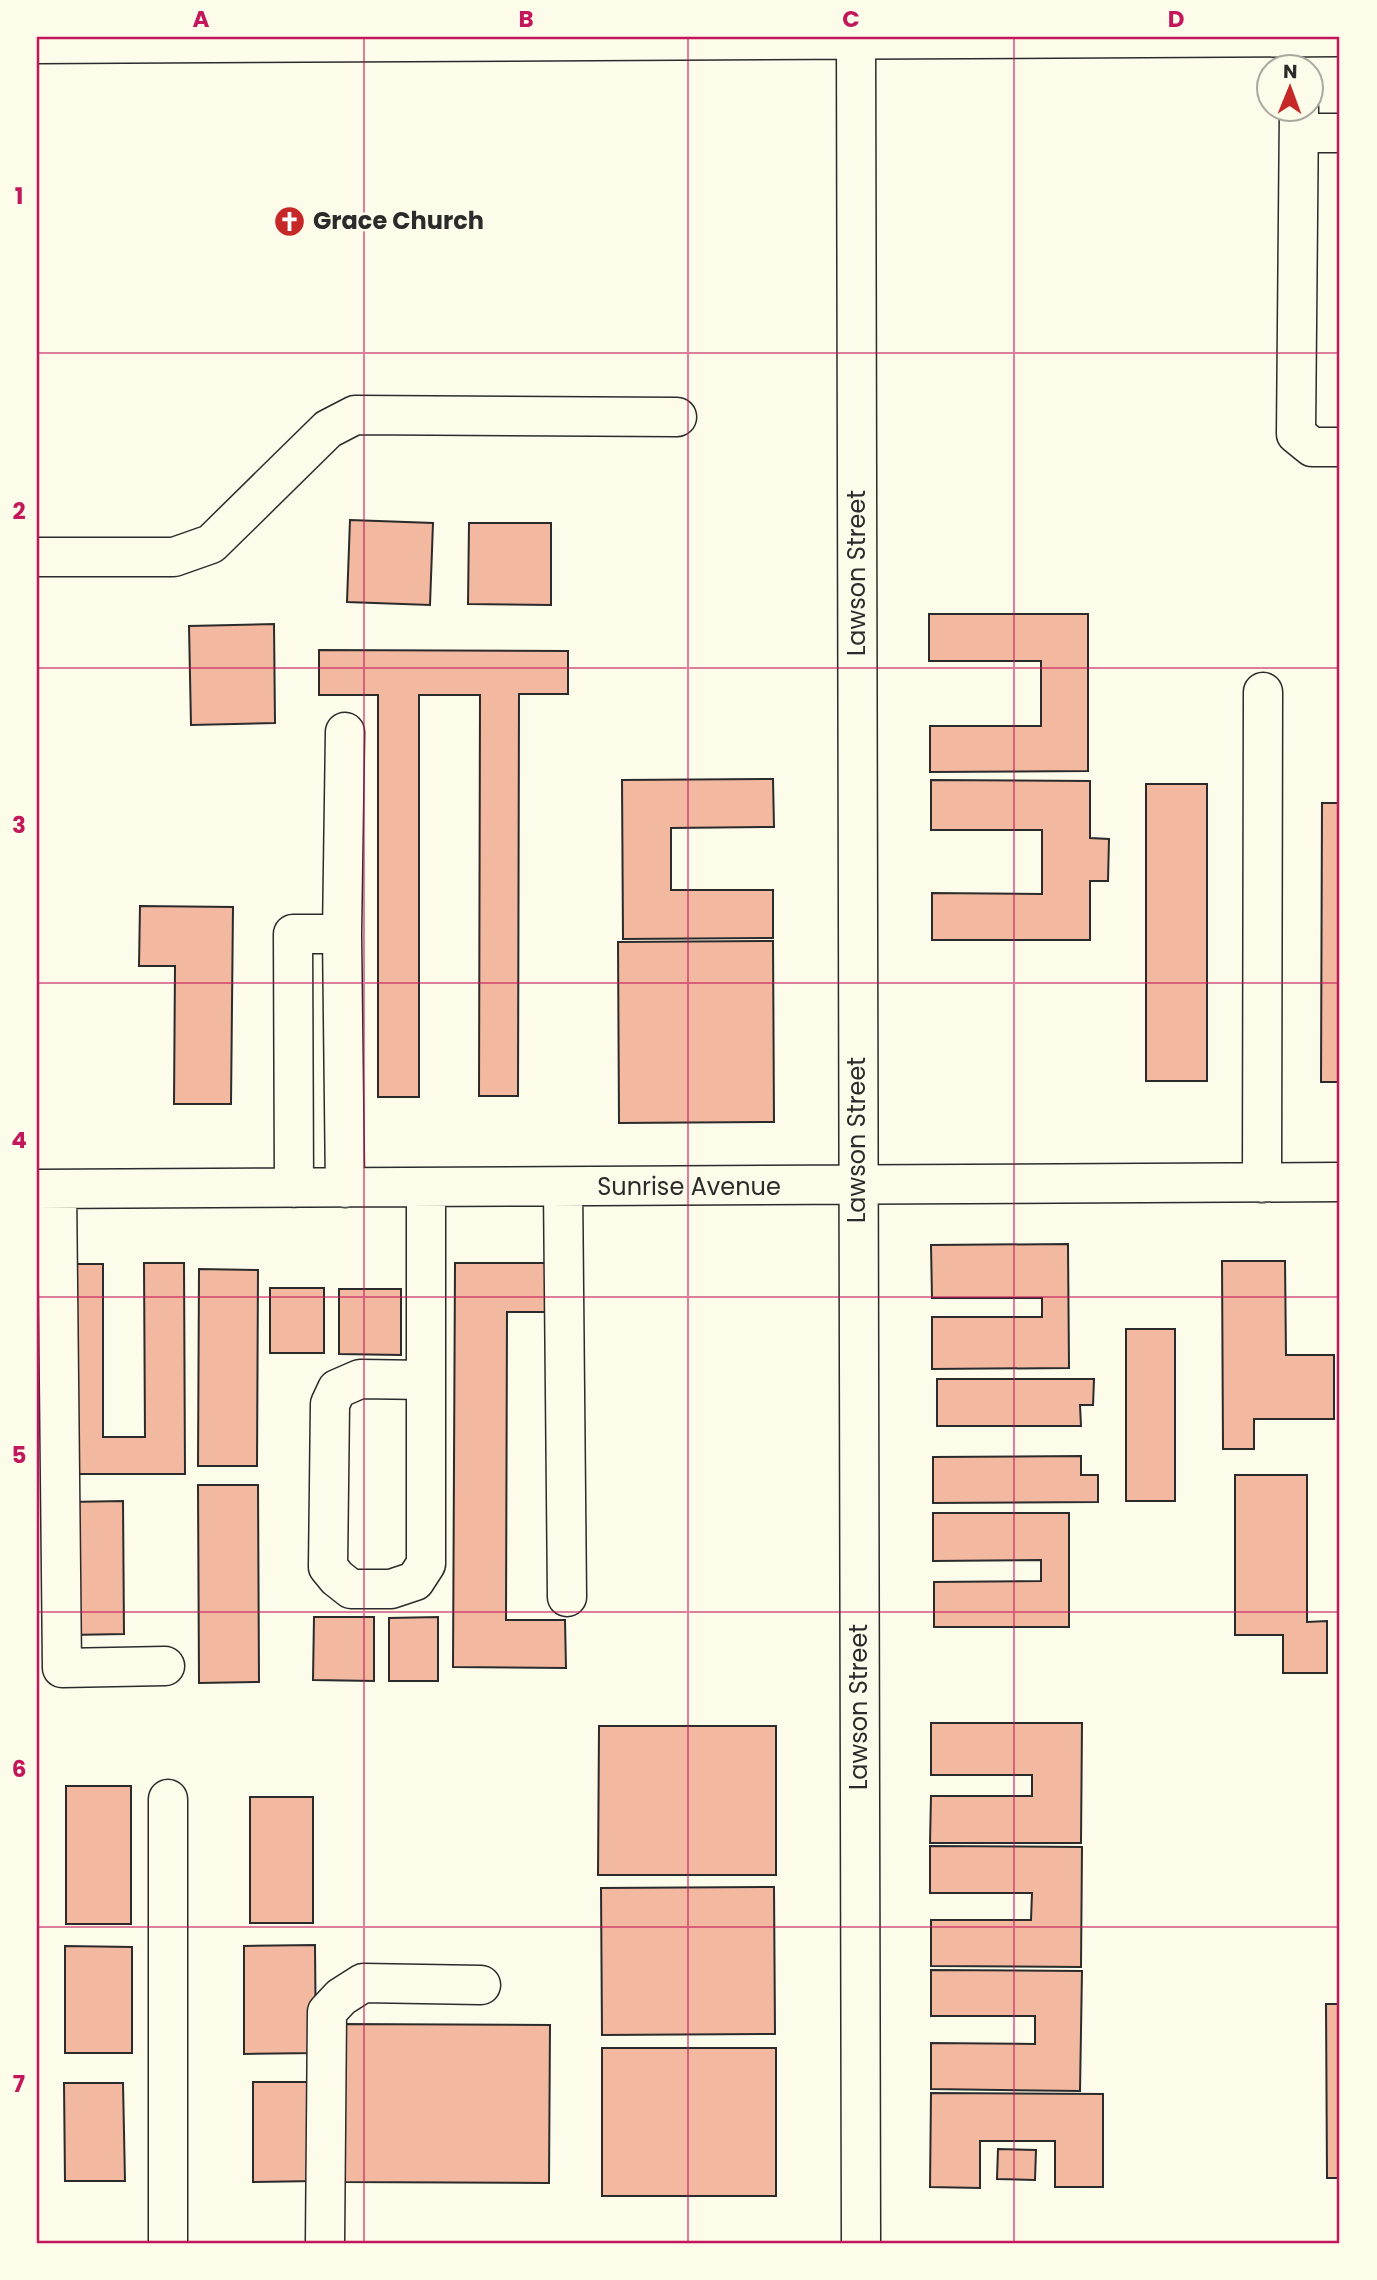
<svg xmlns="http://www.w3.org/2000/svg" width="1377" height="2280" font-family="Poppins,sans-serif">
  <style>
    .building { fill: #f2b8a0; stroke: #2b2b2b; stroke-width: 2 }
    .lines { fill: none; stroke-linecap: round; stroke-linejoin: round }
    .minor-casing { stroke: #2b2b2b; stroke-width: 41 }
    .minor { stroke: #fdfbea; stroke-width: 38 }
    .grid { fill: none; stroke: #c2185b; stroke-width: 2; stroke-opacity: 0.55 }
    .labels { text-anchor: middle; stroke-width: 5; stroke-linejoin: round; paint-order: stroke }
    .poi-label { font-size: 24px; font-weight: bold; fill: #2b2b2b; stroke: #fdfbea; text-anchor: start }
    .street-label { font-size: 24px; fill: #2b2b2b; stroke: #fdfbea }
    .neatline { fill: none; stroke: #c2185b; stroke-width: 2.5 }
    .grid-label { font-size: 23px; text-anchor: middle; font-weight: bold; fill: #c2185b }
  </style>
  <rect width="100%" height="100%" fill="#fdfbea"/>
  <path class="building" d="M350 520 433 523 430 605 347 602Z
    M469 523H551V605L468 604Z
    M929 614H1088V771L930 772V726H1041V661H929Z
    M274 624 275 723 191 725 189 626Z
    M319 650 568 651V694H519L518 1096H479L480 695H419V1097H378V695H319Z
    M773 779 774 827 671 828V890H773V938L623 939 622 780Z
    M931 780 1090 781V838L1109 839 1108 881H1090V940H932V893L1042 894V830H931Z
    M1146 784H1207V1081H1146Z
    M1322 803H1340V1082H1321Z
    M140 906 233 907 231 1104H174L175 966H139Z
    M773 941 774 1122 619 1123 618 942Z
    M1068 1244 1069 1368 932 1369V1317H1042V1298H932L931 1245Z
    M1222 1261H1285L1286 1355H1334V1419H1254V1449H1223Z
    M144 1263H184L185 1474H64L63 1264H103V1437H145Z
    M455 1263H547V1312H507L506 1620H565L566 1668 453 1667Z
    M199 1269 258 1270 257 1466H198Z
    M270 1288H324V1353H270Z
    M339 1289H401V1355L339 1354Z
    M1126 1329H1175V1501H1126Z
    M937 1379H1094L1093 1405H1080L1081 1426H937Z
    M1081 1456V1475H1098V1502L933 1503V1457Z
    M1235 1475H1307V1622L1327 1621V1673H1283V1635H1235Z
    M198 1485H258L259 1682 199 1683Z
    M123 1501 124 1634 70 1635 69 1502Z
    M933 1513H1069V1627H934V1582L1041 1581V1560L933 1561Z
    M314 1617H374V1681L313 1680Z
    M438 1617V1681H389V1618Z
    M931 1723H1082L1081 1843H930L931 1796H1032V1775H931Z
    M599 1726H776V1875H598Z
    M66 1786H131V1924H66Z
    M250 1797H313V1923H250Z
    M930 1846 1082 1847 1081 1967 931 1966V1920H1031L1032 1893H930Z
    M774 1887 775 2034 602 2035 601 1888Z
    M315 1945 316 2053 244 2054V1946Z
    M65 1946 132 1947V2053H65Z
    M931 1970 1082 1971 1080 2091 931 2089V2043L1035 2044V2016H931Z
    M1326 2004H1340V2178H1327Z
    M340 2024 550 2025 549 2183 340 2182Z
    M602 2048H776V2196H602Z
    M253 2082H315V2181L253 2182Z
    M64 2083H123L125 2181H65Z
    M931 2093 1103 2094V2187H1055V2141H980V2188L930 2187Z
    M998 2149 1036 2150 1035 2180 997 2179Z"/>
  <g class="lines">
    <defs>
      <path id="minor" d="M856 37 861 2243
        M37 44 1340 37
        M1299 108 1296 434 1312 447H1340
        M1299 133H1340
        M37 557H174L211 544 328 429 355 415 677 417
        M1262 1183 1263 692
        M563 1187 567 1597
        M294 1188 293 934H342
        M345 1188 342 934 345 732
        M37 1189 1340 1182
        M57 1189 62 1668 165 1666
        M426 1380 360 1379 337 1389 330 1404 328 1567 337 1578 351 1589H391L415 1581 426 1564V1188
        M168 2243V1799
        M325 2243 327 2012 341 1997 363 1983 481 1985"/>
    </defs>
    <use href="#minor" class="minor-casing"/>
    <use href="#minor" class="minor"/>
  </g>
  <path class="grid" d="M364 37V2243M688 37V2243M1014 37V2243M37 353H1340M37 668H1340M37 983H1340M37 1297H1340M37 1612H1340M37 1927H1340"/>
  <defs>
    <symbol id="church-disc" viewBox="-11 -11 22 22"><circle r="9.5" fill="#c62828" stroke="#fdfbea"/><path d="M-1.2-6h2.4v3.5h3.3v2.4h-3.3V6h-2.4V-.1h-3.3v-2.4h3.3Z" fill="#fff"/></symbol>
  </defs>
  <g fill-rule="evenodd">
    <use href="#church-disc" x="272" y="204" width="35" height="35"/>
  </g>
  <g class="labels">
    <g class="poi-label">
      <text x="313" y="229">Grace Church</text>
    </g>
    <g class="street-label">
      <text transform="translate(857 573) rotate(-90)" y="8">Lawson Street</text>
      <text transform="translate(857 1140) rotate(-90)" y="8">Lawson Street</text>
      <text x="689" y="1195">Sunrise Avenue</text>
      <text transform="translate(859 1707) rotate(-90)" y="8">Lawson Street</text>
    </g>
  </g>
  <rect width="1377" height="2280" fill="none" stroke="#fdfbea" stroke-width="77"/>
  <g transform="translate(1290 88) rotate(1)"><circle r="33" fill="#fdfbea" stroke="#a9a89e" stroke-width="2"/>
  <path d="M0-5L12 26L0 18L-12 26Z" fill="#c62828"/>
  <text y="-10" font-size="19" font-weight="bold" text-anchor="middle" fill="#2b2b2b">N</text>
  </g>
  <rect x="38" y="38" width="1300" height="2204" class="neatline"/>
  <g class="grid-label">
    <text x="201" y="27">A</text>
    <text x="526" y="27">B</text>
    <text x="851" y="27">C</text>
    <text x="1176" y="27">D</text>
    <text x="19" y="204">1</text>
    <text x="19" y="519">2</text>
    <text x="19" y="833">3</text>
    <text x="19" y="1148">4</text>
    <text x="19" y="1463">5</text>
    <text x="19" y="1777">6</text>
    <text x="19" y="2092">7</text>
  </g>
</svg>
